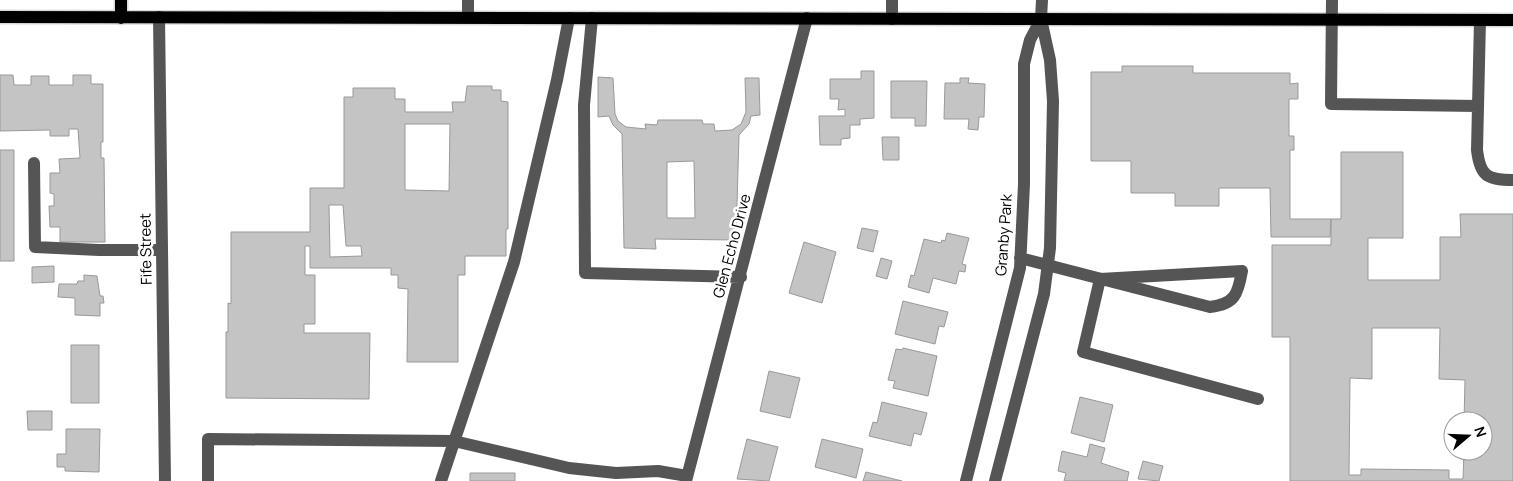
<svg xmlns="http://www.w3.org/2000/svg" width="1513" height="481" font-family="Manrope,sans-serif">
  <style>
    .building { fill: #c4c4c4; stroke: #999; fill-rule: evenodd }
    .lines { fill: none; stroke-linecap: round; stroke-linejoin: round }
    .major-casing { stroke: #dbdbdb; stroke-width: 15 }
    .minor { stroke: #555; stroke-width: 12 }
    .major { stroke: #000; stroke-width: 12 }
    .labels { text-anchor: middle; stroke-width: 5; stroke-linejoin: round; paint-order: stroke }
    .street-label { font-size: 15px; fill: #000; stroke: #fff }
  </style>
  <rect width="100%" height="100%" fill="#fff"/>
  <path class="building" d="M1122 66H1193V73H1290V84L1298 83V99H1289V136H1294V150H1290V219H1331L1330 237H1271L1270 188H1219V206H1175V193H1131V161H1091V72H1122Z
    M861 71H874V118L860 119V125H850V138L841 139V145H820L819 116H845V109L838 110 839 99H830V79H861Z
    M0 75H13L14 85H31V76H49V85H73V75H91V84H103V142H101V158H104L105 242H60V227H50L49 206H54V194L50 193V173H60L59 159 80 158 78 129H69V136H50V130L0 131Z
    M598 77 613 78 615 114 618 121 626 127 646 129 645 124 657 125 658 120H702L703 124H714L715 131 732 130 741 124 746 112 745 78H759L760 115 751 116 749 124 739 135 736 240 655 239 656 249 624 248 622 134 613 125 609 116 598 117ZM694 161 695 218H667V162Z
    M960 78H969L968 83 985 84 984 117H979L978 130 968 129 969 119H944L945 83H960Z
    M891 81H927L926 126H915V118H891Z
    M467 86H492V90H501V101L508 102V229H506V256H465V275H458V362H407L408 289 398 288V275H391V268H310V246H305V275H315V324H304V333H370L369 399 226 398V332H228V303L231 304V232H310V188H344V97H353V88H395V99H405V112H453L452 102H465ZM405 124H450L449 191 405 190ZM329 205H343L346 246H361L362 256 330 257Z
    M882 137H899V160H883Z
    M0 150H14V261H0Z
    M1341 152H1403V238H1368V280H1440V237H1461L1460 214H1513V481H1290V337H1272V245H1331V219H1341ZM1372 328H1440L1439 379 1465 380 1464 421H1483V451H1464L1463 479H1449V470L1361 469V475H1349L1350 378 1372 379Z
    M862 228 878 231 873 252 857 248Z
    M947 233 969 238 962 264 966 265 965 272 959 271 956 284 933 278 929 293 908 287 911 275 914 276 924 239 941 243 942 240 945 241Z
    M804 242 836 252 822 303 789 293Z
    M881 258 892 261 887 279 876 276Z
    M54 266V282L32 283V267Z
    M84 275 97 276 100 296H103L104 303H100V316L75 315V298L58 297 59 284H77L78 281H84Z
    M903 301 948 312 944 327 939 326 935 344 895 334Z
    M71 345H99V403H71Z
    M903 348 937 356 928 396 893 388 895 381 888 380 896 349 902 350Z
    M769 371 800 378 790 418 760 411Z
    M1080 397 1113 405 1104 442 1071 433Z
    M882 402 927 413 921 435 914 433 911 446 869 436 873 422 877 423Z
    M27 411H52V430H28Z
    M66 429H100L99 472 65 471V467H57V454H66Z
    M747 439 778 447 769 481 737 479Z
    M822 439 863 449 856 478 815 467Z
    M1090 444 1105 448 1101 463 1129 472 1127 481H1064L1066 473 1058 471 1062 451 1087 457Z
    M1143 461 1163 466 1159 481 1138 479Z
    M866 472 902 481H863Z
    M470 473H515V481H470Z"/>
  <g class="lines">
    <defs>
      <path id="major" d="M121 0V18
        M0 17 1513 20"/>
    </defs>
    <use href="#major" class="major-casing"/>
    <path class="minor" d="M468 0V17
      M892 0V19
      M1332 0 1331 104 1478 106
      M159 17 165 481
      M592 18 584 105 585 273 741 277
      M1480 20 1477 150C1480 176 1487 180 1513 180
      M34 163 35 247 99 250H162
      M1020 258 1210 307C1235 304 1238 294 1242 271L1100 279
      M1100 279 1083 352 1258 399
      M208 481V439L454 441 569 468 616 473 658 471 687 476
      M441 481 514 262 557 80 569 18
      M686 481 807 18
      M966 481 1020 268 1024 184V64L1030 40 1041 19
      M995 481 1044 294 1050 248 1053 101 1050 60 1041 19 1042 0"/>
    <use href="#major" class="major"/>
  </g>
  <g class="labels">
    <g class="street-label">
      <text transform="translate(1004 235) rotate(-86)" y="5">Granby Park</text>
      <text transform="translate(732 246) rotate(-75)" y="5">Glen Echo Drive</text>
      <text transform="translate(146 249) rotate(-91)" y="5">Fife Street</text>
    </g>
  </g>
  <g transform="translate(1468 436) rotate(71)"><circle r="24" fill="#ffffff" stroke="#999999"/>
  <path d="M0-4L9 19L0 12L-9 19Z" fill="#000000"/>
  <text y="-8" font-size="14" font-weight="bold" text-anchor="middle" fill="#000000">N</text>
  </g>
</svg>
